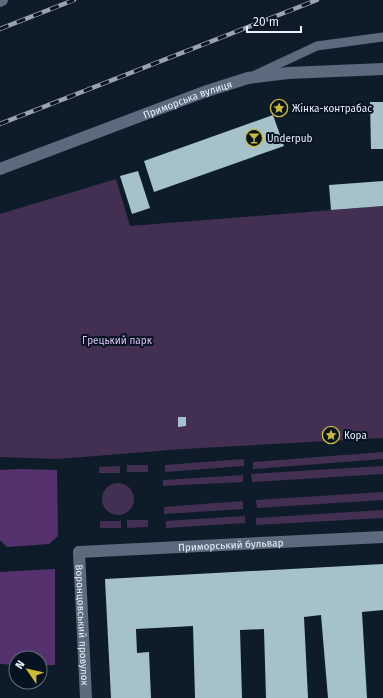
<svg xmlns="http://www.w3.org/2000/svg" width="383" height="698" font-family="'Fira Sans',sans-serif">
  <style>
    .green { fill: #422f51 }
    .forest { fill: #55326d }
    .building { fill: #a5c2cb }
    .lines { fill: none; stroke-linecap: round; stroke-linejoin: round }
    .service { stroke: #5b6b7d; stroke-width: 9 }
    .pedestrian { stroke: #5b6b7d; stroke-width: 12 }
    .minor { stroke: #5b6b7d; stroke-width: 12 }
    .secondary { stroke: #5b6b7d; stroke-width: 12 }
    .rail-casing { stroke: #97a3ae; stroke-width: 4.5 }
    .rail { stroke: #061320; stroke-width: 3; stroke-dasharray: 9; stroke-linecap: butt }
    .labels { text-anchor: middle; stroke-width: 4; stroke-linejoin: round; paint-order: stroke }
    .street-label { font-size: 10px; fill: #e7f1fb; stroke: #061320 }
    .poi-label { font-size: 10px; fill: #e7f1fb; stroke: #061320; text-anchor: start }
    .park-label { font-size: 10px; fill: #dfc1f7; stroke: #061320 }
  </style>
  <rect width="100%" height="100%" fill="#0e1c2a"/>
  <path class="green" d="M116 179 130 226 383 206V438L183 449 57 459 0 457V214Z
    M383 452V459L253 469V462Z
    M244 459V466L165 472V465Z
    M127 465H148V472H127Z
    M120 466V473H99V467Z
    M383 466V474L252 482 251 474Z
    M243 475V482L163 486V480Z
    M102 499a16 16 0 1 1 32 0a16 16 0 1 1-32 0Z
    M383 492V500L257 508 256 500Z
    M243 501V509L164 514V507Z
    M383 510V518L256 525V518Z
    M245 516V523L166 528V521Z
    M127 520H148V527L127 528Z
    M100 521H121V528H100Z"/>
  <path class="forest" d="M20 469 57 470 58 536 49 544 7 547 0 540V470Z
    M55 569V665H40V658H16V665L0 664V572Z"/>
  <path class="building" d="M370 102H383V149H371Z
    M273 115 284 146 154 192 144 161Z
    M138 171 150 208 132 214 120 176Z
    M383 181V206L331 210 329 185Z
    M178 417H186V426L178 427Z
    M383 564V610L362 612 367 698H328L321 615 304 617 308 698H266L264 629 240 630 242 698H195L193 626 136 629 137 653 149 652 151 698H111L105 579Z"/>
  <g class="lines">
    <path class="service" d="M255 75 317 46 383 37"/>
    <path class="pedestrian" id="s1" d="M79 552 383 537"/>
    <g class="minor">
      <path d="M0 1 2 0"/>
      <path id="s2" d="M79 552 86 698"/>
    </g>
    <path class="secondary" id="s3" d="M0 169 204 92 248 78 288 73 383 69"/>
    <defs>
      <path id="rail" d="M0 29 74 0
        M0 124 317 0"/>
    </defs>
    <use href="#rail" class="rail-casing"/>
    <use href="#rail" class="rail"/>
  </g>
  <defs>
    <symbol id="sight-ring" viewBox="-11 -11 22 22"><circle r="9.5" fill="#061320" stroke="#cbba39" stroke-width="1.5"/><path d="M0-6L1.8-2.2L6-1.7L2.9 1.2L3.7 5.4L0 3.3L-3.7 5.4L-2.9 1.2L-6-1.7L-1.8-2.2Z" fill="#cbba39"/></symbol>
    <symbol id="bar-ring" viewBox="-11 -11 22 22"><circle r="9.5" fill="#061320" stroke="#cbba39" stroke-width="1.5"/><path d="M-6-5H6L.8 .8V4.5H3.5V6h-7V4.5H-.8V.8Z" fill="#cbba39"/></symbol>
  </defs>
  <g fill-rule="evenodd">
    <use href="#sight-ring" x="269" y="98" width="20" height="20"/>
    <use href="#bar-ring" x="244" y="128" width="20" height="20"/>
    <use href="#sight-ring" x="321" y="425" width="20" height="20"/>
  </g>
  <g class="labels">
    <g class="street-label">
      <text dy="4" stroke="none"><textPath href="#s3" startOffset="200">Приморська вулиця</textPath></text>
      <text dy="4" stroke="none"><textPath href="#s1" startOffset="152">Приморський бульвар</textPath></text>
      <text dy="4" stroke="none"><textPath href="#s2" startOffset="73">Воронцовський провулок</textPath></text>
    </g>
    <g class="poi-label">
      <text x="292" y="112">Жінка-контрабас</text>
      <text x="267" y="142">Underpub</text>
      <text x="344" y="439">Кора</text>
    </g>
    <g class="park-label">
      <text x="117" y="344">Грецький парк</text>
    </g>
  </g>
  <g transform="translate(28 670) rotate(304)"><circle r="19" fill="#061320" stroke="#606c78"/>
  <path d="M0-3L7 15L0 10L-7 15Z" fill="#cbba39"/>
  <text y="-6" font-size="11" font-weight="bold" text-anchor="middle" fill="#e7f1fb">N</text>
  </g>
  <path d="M247 26v6h54v-6" fill="none" stroke="#e7f1fb" stroke-width="2"/>
  <text x="253" y="26" font-size="12" fill="#e7f1fb" stroke="#061320" stroke-width="3" paint-order="stroke">20 m</text>
</svg>
